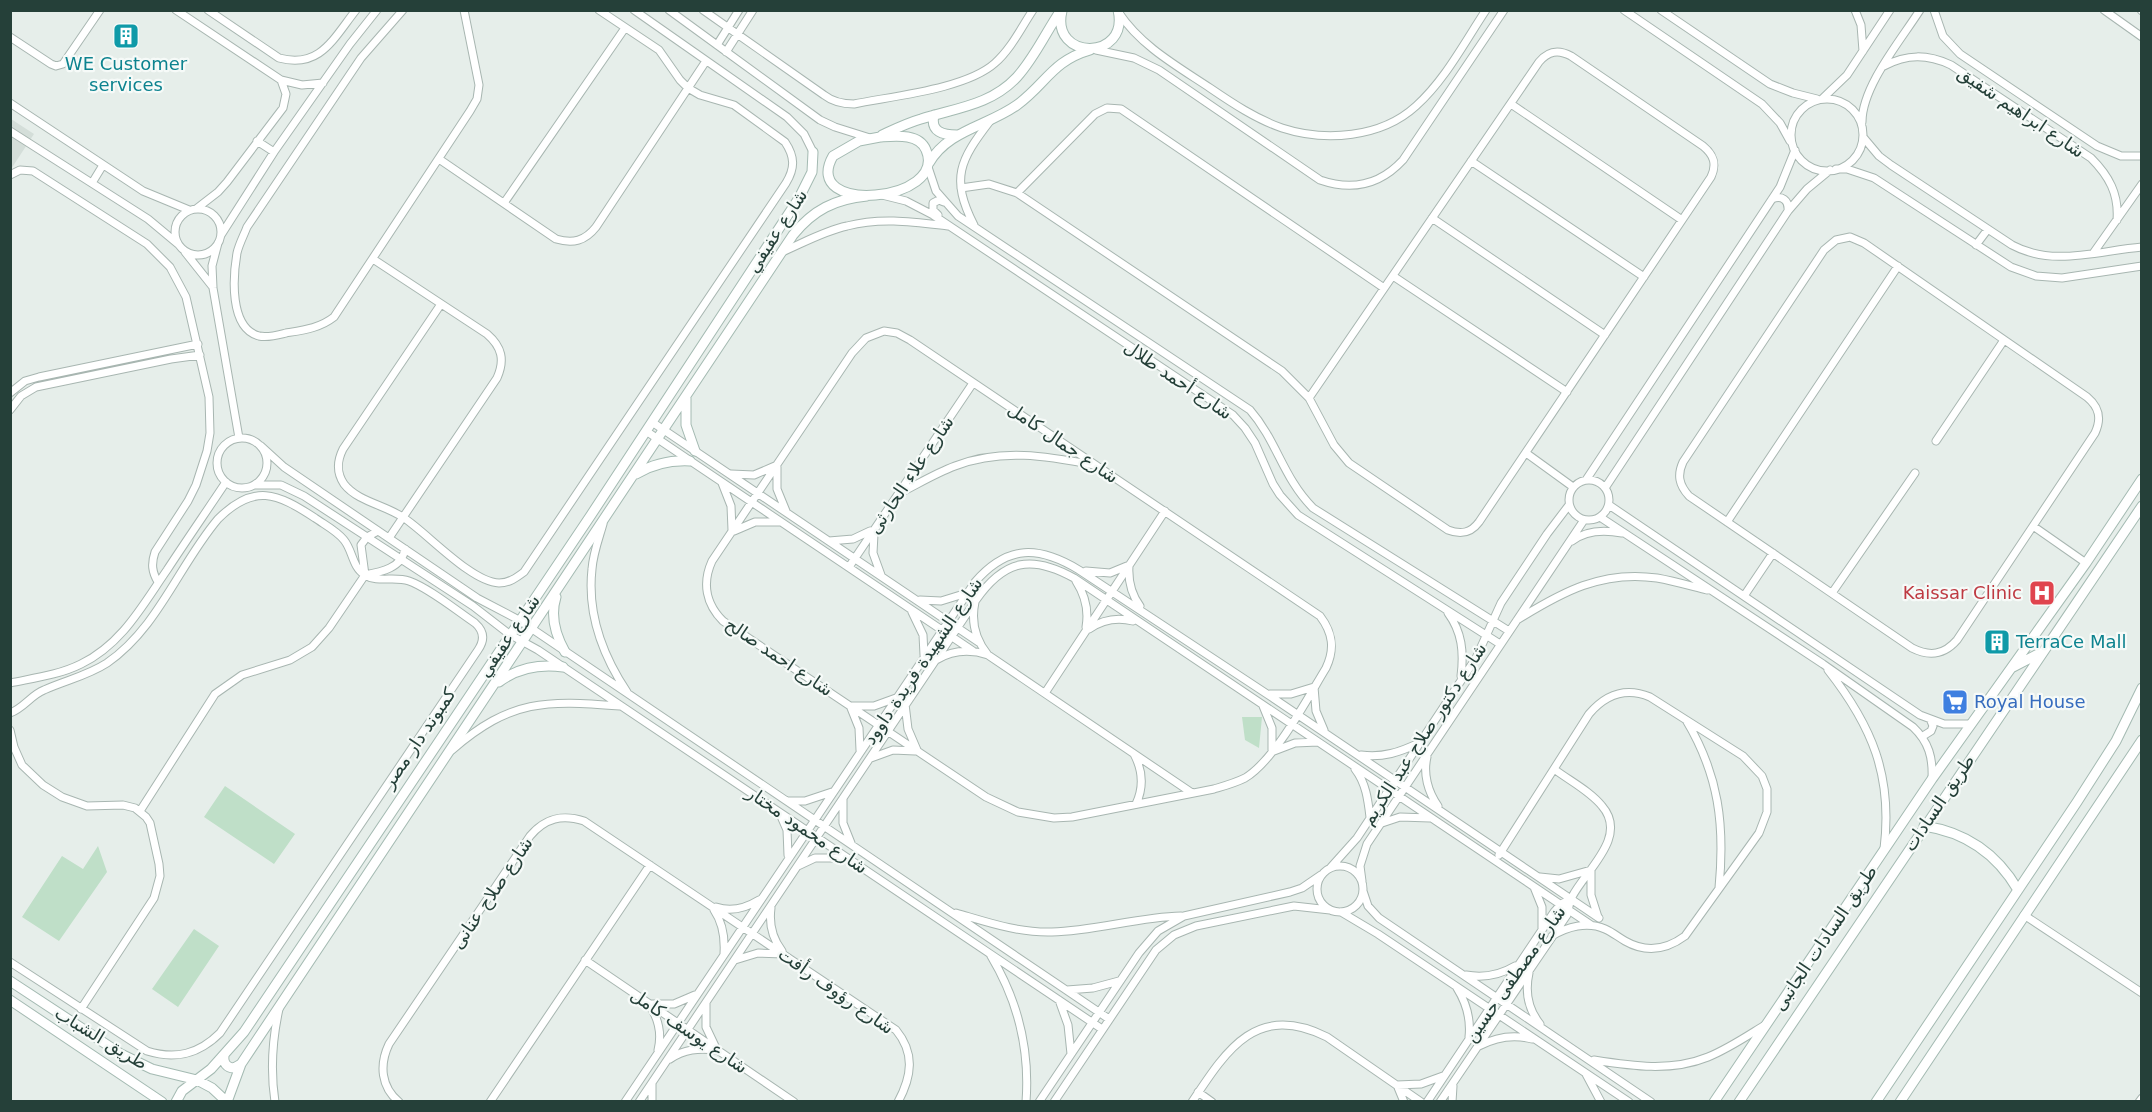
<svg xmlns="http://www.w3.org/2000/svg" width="2152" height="1112" font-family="'DejaVu Sans',Cairo,sans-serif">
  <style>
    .built { fill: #d4ded9 }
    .green { fill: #bfdfc8 }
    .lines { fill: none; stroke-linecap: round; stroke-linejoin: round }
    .street-casing { stroke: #a8b6b1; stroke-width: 9 }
    .secondary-casing { stroke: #a4bab2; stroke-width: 11 }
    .street { stroke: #fff; stroke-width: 7 }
    .secondary { stroke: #fff; stroke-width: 9 }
    .labels { text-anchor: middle; stroke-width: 4.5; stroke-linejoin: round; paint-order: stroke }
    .culture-label { font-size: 18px; fill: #0d838f; stroke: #f6faf8 }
    .street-label { font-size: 18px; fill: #254039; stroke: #f6faf8 }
    .health-label { font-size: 18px; fill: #be3a42; stroke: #f6faf8; text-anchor: end }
    .shop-label { font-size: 18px; fill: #366cbe; stroke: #f6faf8; text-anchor: start }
  </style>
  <rect width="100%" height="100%" fill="#e6eeea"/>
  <path class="built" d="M11 119 34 134 11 169Z"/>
  <path class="green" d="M1242 717H1262L1259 748 1245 740Z
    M225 786 295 834 274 864 204 817Z
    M98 846 107 872 59 941 22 917 62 856 83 869Z
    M194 929 219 946 178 1007 152 989Z"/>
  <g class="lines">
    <defs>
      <path id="street" d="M176 10 281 80 286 94 283 108 227 182 218 192 196 209
        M208 10 279 58C320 69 333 39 356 10
        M403 10 361 58 247 227C244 235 239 244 237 253 233 276 229 328 259 336 268 338 278 335 286 333 304 330 320 328 334 317L470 111 477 99 479 85 464 10
        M634 10 787 117 804 134 813 152
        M669 10 820 120 835 127 870 138
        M703 10 824 95C833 102 842 104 854 104 893 96 966 89 995 63 1011 49 1021 28 1033 10
        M1624 10 1762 104 1780 123 1790 141
        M1661 10 1770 84 1793 93 1817 99
        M1855 10 1861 25 1863 51
        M1934 10 1943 36 1960 54 2097 146 2121 156H2142
        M2104 10 2142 37
        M2141 10 2142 11
        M1119 13C1141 46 1177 66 1210 88 1232 103 1256 119 1282 128 1325 142 1381 138 1416 106 1445 80 1464 43 1486 10
        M10 37 51 64 56 66 63 64 100 10
        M717 45 739 10
        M1096 50 1134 58 1159 70 1320 180C1352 191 1380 185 1403 160L1504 10
        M726 52 753 10
        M1884 66C1907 54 1927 54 1951 65L2091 158C2109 176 2119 194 2117 220
        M281 80 302 85 323 83
        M1822 99 1847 75 1890 10
        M1791 135a36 36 0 1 1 72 0a36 36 0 1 1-72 0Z
        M10 103 143 191 189 210
        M1511 104 1682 220
        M1862 122C1862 86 1901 40 1920 10
        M10 131 148 219 178 244
        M1863 137 1879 156 1891 165 2012 245C2053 267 2097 251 2142 247
        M257 141 274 152
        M439 159 556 239C573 244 585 241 596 227L706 61
        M1471 161 1644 277
        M928 167 936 191 958 216 1250 410C1277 441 1283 478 1313 508L1509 631
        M1836 169H1847L1874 178 2011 267 2036 276 2062 278 2142 266
        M10 175 20 170 33 171 147 244 170 267 186 297 209 397 210 433 207 451 196 485 188 501 155 552C151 564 152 572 158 582
        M92 183 103 165
        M961 188 989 184 1017 193 1282 371 1309 398 1539 62C1548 51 1558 49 1571 56L1703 146C1714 155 1717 164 1711 177L1479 522C1471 533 1461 535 1448 530L1349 463 1334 445 1309 398
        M1017 193 1095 114 1107 108 1121 109 1384 288
        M882 195 906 201 933 215 1233 415 1245 428 1255 443 1273 484 1280 495 1298 515 1500 644
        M1772 199C1782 195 1789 200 1788 211
        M504 203 625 28
        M175 232a23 23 0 1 1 46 0a23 23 0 1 1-46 0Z
        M938 215 933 210V203L939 200 944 202
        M1432 218 1605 335
        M974 225C950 178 960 160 990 121
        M221 235 274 152 350 44 377 10
        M1850 237 1864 243 2087 397C2099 407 2102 418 2095 433L1957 640C1944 655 1930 657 1912 648L1689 496C1679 485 1677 475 1683 462L1824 250 1836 240Z
        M218 243 212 266 213 288 239 438
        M1976 245 1988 229
        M185 252 212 286
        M782 252C803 243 824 231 847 226 881 217 914 222 948 226
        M2094 252 2142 184
        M373 259 487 334C502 347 505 360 497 378L389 538
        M1393 276 1567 392
        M441 304 343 449C337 461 336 472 344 484 358 502 386 505 404 518 427 533 471 582 499 583 509 583 516 578 524 572L786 183C795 168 795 157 785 142L734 105 700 95 688 88 680 80 659 50 599 10
        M884 331 897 333 910 340 1320 616C1333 633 1335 649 1326 668 1307 699 1275 760 1245 778 1235 783 1224 786 1214 789L1072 817 1054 818 1018 812 986 797 723 621C706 604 702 583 712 561L852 353 866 338Z
        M10 393 25 381 39 377 198 344
        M10 410 21 396 36 387 171 359 200 355
        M652 422 980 643
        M646 431 973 651
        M217 463a25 25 0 1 1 50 0a25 25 0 1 1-50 0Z
        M1936 441 2004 340
        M261 446 284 467 477 598 519 620 1109 1019
        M1526 453 1573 487
        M777 467V489L786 511
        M731 474 754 475 775 466
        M1569 500a20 20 0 1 1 40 0a20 20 0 1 1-40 0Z
        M1586 480 1780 187 1795 150
        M722 483 731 506 732 530
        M256 485H281L304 496 473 606 509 634 538 650 1102 1029
        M1605 488 1788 211 1807 189 1830 170
        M900 493C918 484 936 473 955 466 1001 448 1047 456 1094 465
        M1609 505 1920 715 1944 724H1971
        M1600 517 1823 664 1913 727C1929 742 1933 758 1932 779
        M1727 522 1898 266
        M603 524C599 538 593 554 592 569 587 614 603 656 627 692
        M2033 526 2086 563
        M734 531 755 522H780
        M874 534 873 553 881 575
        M829 541 853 539 870 531
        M1572 541C1586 530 1606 530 1622 533
        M1129 566C1128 582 1131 594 1140 606
        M849 567 973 383
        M1086 571 1110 573 1127 566
        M365 575 361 545 367 537 378 531
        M1076 581C1085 595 1089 610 1086 627
        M1832 593 1915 473
        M1744 596 1773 553
        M920 600 941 601 967 593
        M975 602C971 621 975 639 988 655L1192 793
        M912 612 923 635 924 655
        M1448 613C1462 632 1464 652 1461 676
        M1517 620C1562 592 1602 570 1657 578 1674 581 1691 586 1707 590
        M1089 629C1102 620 1117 617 1133 621
        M936 660C953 650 970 649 988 655
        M1828 670C1872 726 1893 776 1884 849
        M10 683C34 678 59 675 81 664 122 644 142 606 167 570 186 541 206 512 226 482
        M1045 693 1165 511
        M1270 694H1291L1314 687 1316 711 1324 730
        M905 704 908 729 917 750
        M852 706H874L896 698
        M1263 706 1272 728V750
        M851 708 859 728 860 750
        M10 713C24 708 31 695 44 690 66 680 87 676 107 663 158 628 179 565 218 519 254 483 277 493 315 518 325 525 337 531 344 540 353 551 352 567 365 575 377 583 395 576 409 581 429 588 457 611 475 623 484 631 485 640 478 650L220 1033C199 1054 176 1060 147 1051L10 962
        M1686 720C1719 775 1725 825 1719 888
        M10 730 14 747 22 765 43 785 62 797 87 806 123 805 135 808 146 817 150 823 159 864 160 876 154 898 81 1009
        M1923 736 1931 731 1933 726 1931 721
        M452 750C511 699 546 700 620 706
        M1274 751 1295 743 1318 742
        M1134 754C1143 771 1144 787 1136 804
        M1361 755C1383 758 1400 752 1419 743
        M1427 757C1423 774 1428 792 1438 806
        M871 758 893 750 915 751
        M1355 769C1366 783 1368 800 1370 817
        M843 799V823L851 843
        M788 801H805L832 792
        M140 811 215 694 242 675 290 660 312 647 329 628 365 575C381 572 402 568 405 549
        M780 814 787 830 788 855
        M1382 823 1400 817 1430 818
        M1499 855 1589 714C1606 694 1626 687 1650 697L1743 756 1762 776 1767 789V812L1759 833 1685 936C1666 950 1646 953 1625 941 1618 937 1612 932 1605 929 1587 921 1567 927 1552 936
        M1317 889a23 23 0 1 1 46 0a23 23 0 1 1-46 0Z
        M798 866 815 858H845
        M1331 867 1357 838 1476 658 1501 603 1547 534 1569 505
        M1540 877 1559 879 1591 870V895L1598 917
        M1362 881 1360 866 1367 844 1584 520
        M1534 887 1542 907V928
        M1363 891 1368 906 1379 918 1651 1102
        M716 907C731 912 746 908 759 900
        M771 908C769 923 772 938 782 951
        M714 910C723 923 725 938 724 954
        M1341 912 1378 934 1629 1102
        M956 913C987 922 1018 933 1052 932 1095 931 1138 917 1181 916
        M2024 915 2142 993
        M991 956C1018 1001 1030 1049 1026 1102
        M585 960 794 1102
        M735 960 758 953 783 954
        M1529 973C1525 991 1528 1009 1540 1024
        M1466 975C1483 978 1500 975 1515 966
        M1457 988C1467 1004 1471 1019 1469 1037
        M1067 990 1093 988 1119 981
        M1059 1000 1068 1025 1071 1054
        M706 1003V1027L715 1046
        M652 1004H674L695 995
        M650 1006C659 1020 662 1034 658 1050
        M1479 1046C1496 1037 1513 1034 1532 1039
        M670 1059C684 1049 699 1048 716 1050
        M1594 1060C1632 1066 1671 1072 1708 1057 1728 1049 1747 1036 1765 1025
        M1586 1074 1601 1102
        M652 1083V1102
        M1198 1092 1212 1102
        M275 1102C270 1069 272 1041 279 1009
        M399 1102C381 1087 379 1065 389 1044L530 836C545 818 562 814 584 821L896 1030C915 1053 912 1076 898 1102
        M490 1102 650 865
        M625 1102 975 582C1008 544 1039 546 1079 570L1267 694 1599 918
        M639 1102 976 600C1004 560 1031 554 1074 578L1591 925
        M1039 1102 1139 953 1158 931 1184 916 1290 892 1302 888 1321 875
        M1054 1102 1156 950 1174 935 1196 926 1294 906 1330 910
        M1192 1102C1227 1049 1257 1002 1327 1037L1421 1102
        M1404 1102 1397 1085 1421 1084 1443 1076
        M1427 1102 1554 912 1561 904 1571 899
        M1440 1102 1567 915C1569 909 1569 902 1572 897 1585 871 1629 837 1602 806 1590 791 1570 781 1554 769
        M1452 1102 1453 1086
        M2139 1102 2142 1098"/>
      <path id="secondary" d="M1062 11C1050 61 1130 61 1118 10
        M934 115C930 132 943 135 957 135
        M882 135C895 129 907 123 921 119 956 108 991 105 1017 77 1035 57 1046 32 1061 10
        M880 137C895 136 919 133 926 150 949 202 799 216 833 156L859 141Z
        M929 163C948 130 988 126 1017 105 1046 84 1052 61 1090 50
        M686 398V425L695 451
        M636 474C653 464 670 460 690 461
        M556 597C550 616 555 634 565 652
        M2013 667 2040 653
        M499 682C519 667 540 664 563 667
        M1924 826C1965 832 1997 854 2018 890
        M10 981 121 1054 152 1069 197 1080 212 1088 227 1102
        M10 1000 162 1102
        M224 1056C223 1063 227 1068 234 1068L241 1064
        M176 1102 182 1091 211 1069 244 1032 591 515 799 198 812 172 813 152
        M227 1102 241 1064 793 235C813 210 835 199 867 196
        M1714 1102 1932 779 2086 563 2142 479
        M1739 1102 2142 506
        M1876 1102 2077 802 2116 741 2142 688
        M1900 1102 2142 740"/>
    </defs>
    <use href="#street" class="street-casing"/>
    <use href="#secondary" class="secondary-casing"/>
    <use href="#street" class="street"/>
    <use href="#secondary" class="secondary"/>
  </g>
  <defs>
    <symbol id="building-square" viewBox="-11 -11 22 22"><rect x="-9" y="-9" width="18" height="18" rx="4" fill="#0f9aa8" stroke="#f6faf8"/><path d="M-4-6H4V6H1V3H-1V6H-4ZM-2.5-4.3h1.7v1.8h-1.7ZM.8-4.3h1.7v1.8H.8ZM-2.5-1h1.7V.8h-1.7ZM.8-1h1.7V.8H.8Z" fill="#fff"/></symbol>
    <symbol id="hospital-square" viewBox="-11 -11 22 22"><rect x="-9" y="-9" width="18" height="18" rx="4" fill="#e0444e" stroke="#f6faf8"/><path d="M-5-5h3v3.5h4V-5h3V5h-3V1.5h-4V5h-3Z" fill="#fff"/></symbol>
    <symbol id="supermarket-square" viewBox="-11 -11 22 22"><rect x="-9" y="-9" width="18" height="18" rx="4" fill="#3f7fe0" stroke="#f6faf8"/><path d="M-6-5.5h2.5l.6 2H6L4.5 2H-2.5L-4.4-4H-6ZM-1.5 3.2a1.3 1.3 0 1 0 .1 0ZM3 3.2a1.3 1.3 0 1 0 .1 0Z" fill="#fff"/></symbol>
  </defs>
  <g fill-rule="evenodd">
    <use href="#building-square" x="111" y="21" width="30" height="30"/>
    <use href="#hospital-square" x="2027" y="578" width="30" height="30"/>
    <use href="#building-square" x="1982" y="627" width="30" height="30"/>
    <use href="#supermarket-square" x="1940" y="687" width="30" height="30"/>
  </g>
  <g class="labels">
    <g class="culture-label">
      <text x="126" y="70">WE Customer<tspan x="126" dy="21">services</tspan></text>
      <text x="2016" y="648" text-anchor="start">TerraCe Mall</text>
    </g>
    <g class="street-label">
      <text transform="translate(2021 112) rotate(34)" y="6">شارع ابراهيم شفيق</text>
      <text transform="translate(777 231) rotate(-57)" y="6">شارع عفيفي</text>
      <text transform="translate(1178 380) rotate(34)" y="6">شارع أحمد طلال</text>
      <text transform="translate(1063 443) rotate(34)" y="6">شارع جمال كامل</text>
      <text transform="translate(911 475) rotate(-56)" y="6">شارع علاء الحارثى</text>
      <text transform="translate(509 636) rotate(-56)" y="6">شارع عفيفي</text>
      <text transform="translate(779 657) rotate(34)" y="6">شارع احمد صالح</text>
      <text transform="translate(923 661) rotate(-56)" y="6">شارع الشهيدة فريدة داوود</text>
      <text transform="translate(1424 734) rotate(-57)" y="6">شارع دكتور صلاح عبد الكريم</text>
      <text transform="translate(419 738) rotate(-56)" y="6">كمبوند دار مصر</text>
      <text transform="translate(1939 803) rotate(-56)" y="6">طريق السادات</text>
      <text transform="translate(807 830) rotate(34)" y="6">شارع محمود مختار</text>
      <text transform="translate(492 893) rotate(-56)" y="6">شارع صلاح عنانى</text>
      <text transform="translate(1825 938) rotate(-56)" y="6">طريق السادات الجانبى</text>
      <text transform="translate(1515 974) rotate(-55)" y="6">شارع مصطفى حسين</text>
      <text transform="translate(836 991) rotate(35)" y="6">شارع رؤوف رأفت</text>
      <text transform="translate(689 1031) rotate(34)" y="6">شارع يوسف كامل</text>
      <text transform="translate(101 1038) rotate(31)" y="6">طريق الشباب</text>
    </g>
    <g class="health-label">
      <text x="2022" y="599">Kaissar Clinic</text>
    </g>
    <g class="shop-label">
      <text x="1974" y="708">Royal House</text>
    </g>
  </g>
  <rect width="2152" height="1112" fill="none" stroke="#254039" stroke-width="24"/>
</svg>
